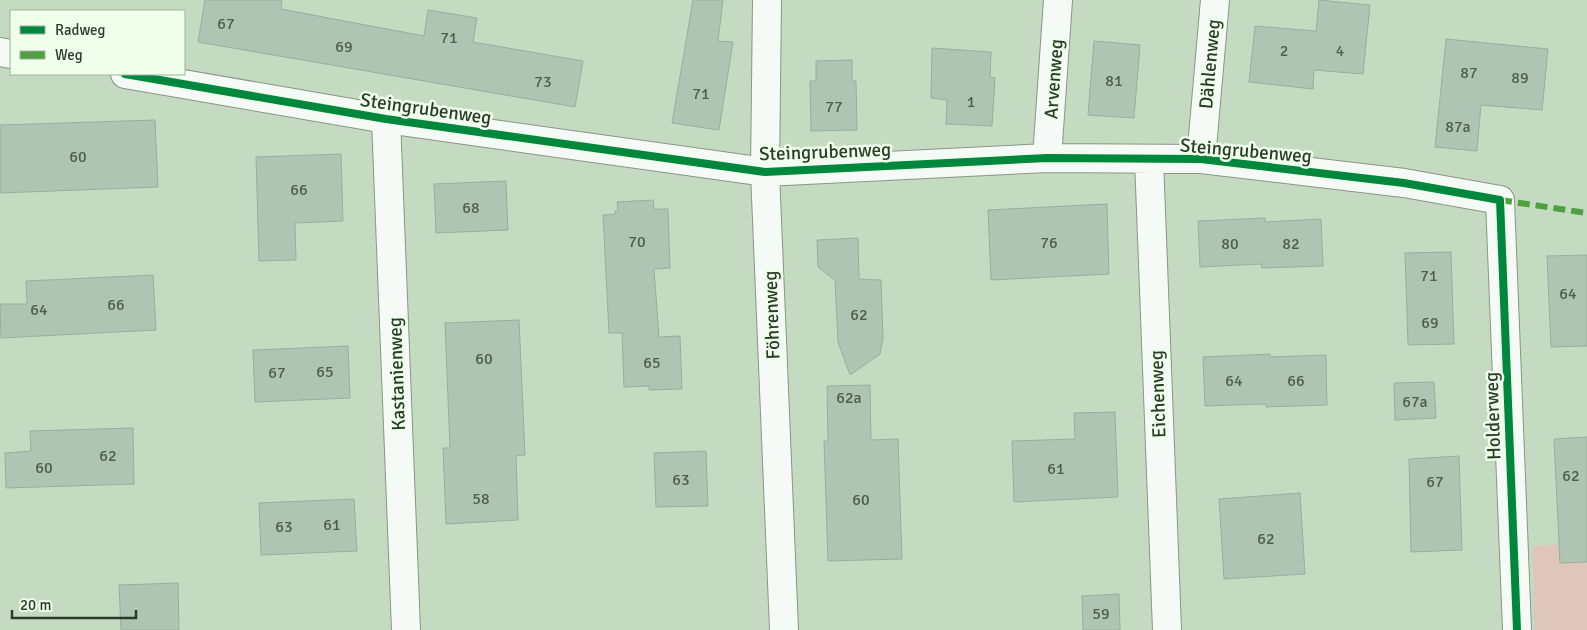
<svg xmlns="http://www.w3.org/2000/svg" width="1587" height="630" font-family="Signika,sans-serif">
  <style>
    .green { fill: #dec7ba }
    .building { fill: #afc4b3; stroke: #99ae9d }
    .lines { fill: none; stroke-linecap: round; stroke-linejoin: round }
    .minor-casing { stroke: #879784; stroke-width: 30 }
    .minor { stroke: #f6faf6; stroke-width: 28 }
    .quiet { stroke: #4fa041; stroke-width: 6; stroke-dasharray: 12 6; stroke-linecap: butt }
    .cycleway-casing { stroke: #efffec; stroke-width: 11 }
    .cycleway { stroke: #00873e; stroke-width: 8 }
    .labels { text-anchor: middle; stroke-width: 5; stroke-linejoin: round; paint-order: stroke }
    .number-label { font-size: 16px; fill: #4d5e4c }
    .street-label { font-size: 19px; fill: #2c3c2a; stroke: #efffec }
  </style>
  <rect width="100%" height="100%" fill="#c5dbc1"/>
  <path class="green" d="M1587 543V630H1535L1532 546Z"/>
  <path class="building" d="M205 0H282L281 9 424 36 428 10 477 18 473 42 583 61 575 107 198 42Z
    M693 0H723L718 41 733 42 719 130 672 123Z
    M1319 0 1370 5 1363 74 1314 70 1313 89 1249 82 1255 26 1316 31Z
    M1446 39 1548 49 1542 110 1481 105 1477 151 1435 147Z
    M1094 41 1140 45 1134 118 1088 115Z
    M932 48 991 52 990 77 995 78 992 126 946 124 947 100 931 98Z
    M852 60V81H856L857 130 811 131 810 81H816V61Z
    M155 120 158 187 0 193V125Z
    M341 154 343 221 295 223 296 260 259 261 256 157Z
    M506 181 508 230 436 233 434 184Z
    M653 200 654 209H668L670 268 654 269 659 337 680 336 682 389 649 390V386L624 387 622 333H609L603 215 615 214V211H618L617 202Z
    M1107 204 1109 274 991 280 988 210Z
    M1265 218V222L1321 219 1323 266 1262 268 1261 264 1200 267 1198 221Z
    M858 238 859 279 881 280 883 339 880 354 850 375 838 342 835 280 818 267 817 240Z
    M1451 252 1454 344 1408 345 1405 253Z
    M1587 255V346L1551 347 1547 256Z
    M153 275 156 330 1 338 0 304H27L26 281Z
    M519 320 525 455 516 456 518 520 446 524 443 448H450L445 323Z
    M348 346 350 398 255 402 253 350Z
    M1270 354V357L1326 355 1327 405 1266 407V404L1205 406 1203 357Z
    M1434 382 1436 418 1395 420 1394 383Z
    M870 385 871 440 898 439 902 559 828 561 824 441H828L827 386Z
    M1115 412 1118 497 1014 502 1012 441 1075 439 1074 413Z
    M133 428 134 484 6 488 5 453 31 451 30 431Z
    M1587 437V562L1560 563 1554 439Z
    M706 451 708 506 656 507 654 453Z
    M1459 456 1462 550 1411 552 1409 459Z
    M1300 493 1305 574 1224 579 1219 499Z
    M354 499 357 551 261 555 259 503Z
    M178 583 179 630H121L119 585Z
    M1119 594 1120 630H1083L1082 596Z"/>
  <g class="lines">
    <defs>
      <path id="minor" d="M767 0 765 172 784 630
        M0 52 11 54
        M125 74 386 119 765 172 1047 158 1201 159 1404 183 1500 200 1517 630
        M386 119 406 630
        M1047 158 1058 0
        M1149 159 1167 630
        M1201 159 1215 0"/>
    </defs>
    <use href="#minor" class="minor-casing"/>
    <use href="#minor" class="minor"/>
    <path class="quiet" d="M1500 200 1587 213"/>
    <defs>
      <path id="cycleway" d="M125 74 386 119 765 172 1047 158 1201 159 1404 183 1500 200 1517 630"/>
    </defs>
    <use href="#cycleway" class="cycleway-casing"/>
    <use href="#cycleway" class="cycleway"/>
  </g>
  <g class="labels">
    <g class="number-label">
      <text x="226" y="29">67</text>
      <text x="449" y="43">71</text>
      <text x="344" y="52">69</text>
      <text x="1284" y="56">2</text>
      <text x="1340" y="56">4</text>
      <text x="1469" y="78">87</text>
      <text x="1520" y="83">89</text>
      <text x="1114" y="86">81</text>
      <text x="543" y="87">73</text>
      <text x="701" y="99">71</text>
      <text x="971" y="107">1</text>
      <text x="834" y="112">77</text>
      <text x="1458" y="132">87a</text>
      <text x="78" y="162">60</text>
      <text x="299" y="195">66</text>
      <text x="471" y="213">68</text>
      <text x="637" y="247">70</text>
      <text x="1049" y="248">76</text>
      <text x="1230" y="249">80</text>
      <text x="1291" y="249">82</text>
      <text x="1429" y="281">71</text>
      <text x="1568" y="299">64</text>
      <text x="116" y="310">66</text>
      <text x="39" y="315">64</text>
      <text x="859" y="320">62</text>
      <text x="1430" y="328">69</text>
      <text x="484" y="364">60</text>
      <text x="652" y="368">65</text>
      <text x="325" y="377">65</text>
      <text x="277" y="378">67</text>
      <text x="1234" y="386">64</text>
      <text x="1296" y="386">66</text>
      <text x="849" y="403">62a</text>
      <text x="1415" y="407">67a</text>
      <text x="108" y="461">62</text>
      <text x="44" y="473">60</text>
      <text x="1056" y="474">61</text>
      <text x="1571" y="481">62</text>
      <text x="681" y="485">63</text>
      <text x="1435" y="487">67</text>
      <text x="481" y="504">58</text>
      <text x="861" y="505">60</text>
      <text x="332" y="530">61</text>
      <text x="284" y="532">63</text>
      <text x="1266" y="544">62</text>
      <text x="1101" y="619">59</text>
    </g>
    <g class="street-label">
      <text transform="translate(1209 64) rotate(-85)" y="7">Dählenweg</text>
      <text transform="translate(1053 79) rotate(-86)" y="7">Arvenweg</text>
      <text transform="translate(426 108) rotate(8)" y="7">Steingrubenweg</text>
      <text transform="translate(1246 150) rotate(5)" y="7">Steingrubenweg</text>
      <text transform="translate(825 151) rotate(-2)" y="7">Steingrubenweg</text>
      <text transform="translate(771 315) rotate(-92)" y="7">Föhrenweg</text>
      <text transform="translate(396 374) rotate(-92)" y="7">Kastanienweg</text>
      <text transform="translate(1157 394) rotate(-92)" y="7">Eichenweg</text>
      <text transform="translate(1492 416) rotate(-92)" y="7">Holderweg</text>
    </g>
  </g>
  <rect x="10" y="10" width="175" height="65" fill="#efffec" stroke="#a1b19e"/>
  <rect x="20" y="26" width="25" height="8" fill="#00873e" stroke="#a1b19e"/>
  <text x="55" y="35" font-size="15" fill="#2c3c2a">Radweg</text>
  <rect x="20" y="51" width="25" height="8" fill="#4fa041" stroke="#a1b19e"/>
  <text x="55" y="60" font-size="15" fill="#2c3c2a">Weg</text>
  <path d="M12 610v8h124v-8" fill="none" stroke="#2c3c2a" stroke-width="2.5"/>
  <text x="20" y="610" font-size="15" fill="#2c3c2a" stroke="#efffec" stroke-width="4" paint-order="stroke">20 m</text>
</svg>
